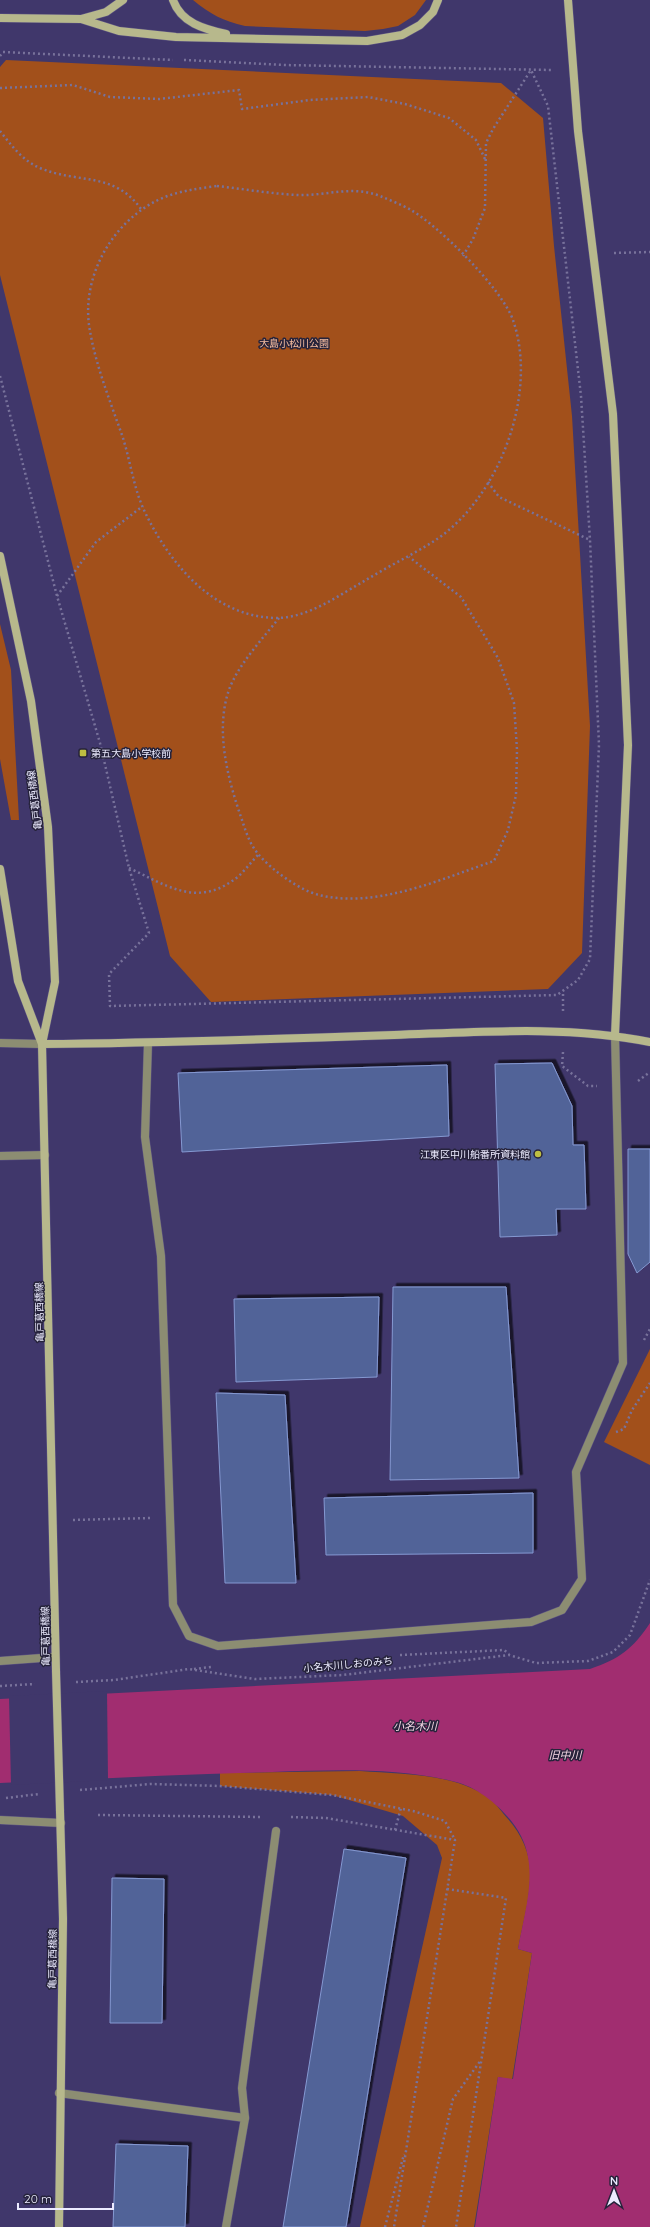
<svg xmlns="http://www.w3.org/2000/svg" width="650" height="2227" font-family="Quicksand,'Noto Sans JP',sans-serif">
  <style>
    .green { fill: #a2501b }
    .water { fill: #a12d70 }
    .pier { fill: #40376b }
    .building { fill: #516398; stroke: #8599d2; filter: url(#shadow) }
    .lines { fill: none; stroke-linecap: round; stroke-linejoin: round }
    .lane-casing { stroke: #5c5483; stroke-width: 9 }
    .street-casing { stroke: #5c5483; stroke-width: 9 }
    .secondary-casing { stroke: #5c5483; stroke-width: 9 }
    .path { stroke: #78729b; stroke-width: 2.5; stroke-dasharray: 2 3; stroke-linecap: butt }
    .lane { stroke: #8c8d72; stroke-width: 8 }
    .street { stroke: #8c8d72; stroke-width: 8 }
    .secondary { stroke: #b7b88c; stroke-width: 8 }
    .secondary-bridge-casing { stroke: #5c5483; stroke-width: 9; stroke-linecap: butt }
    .secondary-bridge { stroke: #b7b88c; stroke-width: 8 }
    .poi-dot { fill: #bebe42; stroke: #26233b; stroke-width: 1.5 }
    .labels { text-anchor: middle; stroke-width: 3; stroke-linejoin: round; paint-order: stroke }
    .park-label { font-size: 10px; fill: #f7bea0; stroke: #26233b }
    .poi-label { font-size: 10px; fill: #ecebff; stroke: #26233b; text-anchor: start }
    .street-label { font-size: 10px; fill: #ecebff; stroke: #26233b }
    .water-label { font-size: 11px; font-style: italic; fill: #f3d4e2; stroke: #26233b }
  </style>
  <defs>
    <filter id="shadow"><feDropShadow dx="3.5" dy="-3.5" stdDeviation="0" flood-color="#0009"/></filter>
  </defs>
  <rect width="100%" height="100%" fill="#40376b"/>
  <path class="green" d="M193 0H426L415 15 398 26 383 29 365 31 245 26C223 21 210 14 193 0Z
    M6 60 501 83 543 118 554 246 572 416 590 726 582 953 548 989 211 1002 170 956 0 275V67Z
    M0 624 11 670 19 820H11L0 759Z
    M650 1349V1465L604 1442Z
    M360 1771C400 1774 457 1773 490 1799 497 1804 502 1813 508 1819 523 1836 532 1857 530 1880 529 1903 522 1927 518 1949L532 1953 512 2080 498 2077 474 2227H360L442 1858 437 1845 403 1816 332 1795 220 1786V1773Z"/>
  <path class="water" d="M650 1623V2227H475L498 2077 513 2079 532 1953 518 1949C524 1913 539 1871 521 1836 510 1814 481 1788 456 1782 397 1767 332 1770 272 1772 181 1774 91 1779 0 1783V1699L590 1669C619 1659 633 1649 650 1623Z"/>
  <path class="pier" d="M107 1691 108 1780 11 1785 9 1696Z"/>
  <path class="building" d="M552 1063 572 1106 573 1145H584L586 1209H556L557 1235 500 1237 495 1064Z
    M447 1065 449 1136 182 1152 178 1073Z
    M628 1149H650V1262L637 1273 628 1254Z
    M393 1287H506L519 1478 390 1480Z
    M379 1297 377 1377 236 1382 234 1299Z
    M216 1393 285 1395 296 1583H225Z
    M533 1493V1553L326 1555 324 1498Z
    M344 1849 406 1858 346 2227H283Z
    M112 1878 164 1879 162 2023H110Z
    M116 2144 188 2146 185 2227H113Z"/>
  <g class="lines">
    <defs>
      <path id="lane" d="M226 2227 245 2118 242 2088 276 1831"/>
      <path id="street" d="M0 1043 42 1044
        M148 1043 145 1137 161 1256 173 1605 189 1636 218 1646 531 1622 562 1610 582 1579 576 1472 623 1363 615 1035
        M0 1156 45 1155
        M0 1661 55 1657
        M0 1820 61 1823
        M59 2093 245 2118"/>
      <path id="secondary" d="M173 0C181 23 204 29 226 34
        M568 0 578 131 613 414 628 745 615 1035
        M0 18 81 19 106 12 123 0
        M81 19 119 31 176 37 367 41 402 35 420 25 433 12 438 0
        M0 556 31 701 48 827 55 982 42 1044 56 1671
        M0 869 18 981 42 1044
        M42 1044C160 1043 277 1039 394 1035 479 1032 566 1025 650 1042
        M59 2227 63 1919 60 1811"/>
    </defs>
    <use href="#lane" class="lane-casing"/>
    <use href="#street" class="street-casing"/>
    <use href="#secondary" class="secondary-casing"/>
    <path class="path" d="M0 56 3 52 173 60
      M184 60 284 65 552 70
      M0 88 73 85 110 97 159 99 239 90 242 109 310 100 368 97 405 104 449 118 476 140 485 159
      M0 131C11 145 23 161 40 168 77 184 114 171 141 209
      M217 186C244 189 272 194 299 195 327 196 351 185 380 196 390 200 402 205 411 210 440 227 502 289 513 320 539 395 498 502 431 543 410 556 387 567 366 580 339 595 310 617 278 618 213 618 168 562 143 508 133 485 130 459 122 435 110 401 96 366 90 331 80 279 111 223 158 200 177 191 196 189 217 186Z
      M614 253 650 252
      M463 256 473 239 485 208 486 143 493 129 531 70
      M0 376 57 596 100 743 129 868 149 933 109 974 110 1006 557 995 578 980 590 959 599 745 590 540 581 396 548 106 531 70
      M488 482 499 497 590 540
      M57 596 96 542 143 506
      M279 618C263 638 240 663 230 687 214 729 228 780 242 820 246 832 250 845 259 855 272 870 299 890 319 895 377 909 441 879 494 861L508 830 516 795 517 750 514 703 498 658 461 597 409 557
      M129 868C164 884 195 907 232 881 242 875 250 863 258 855
      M563 1011V991
      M563 1052 562 1066 588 1086H597
      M638 1081 650 1072
      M644 1340 650 1329
      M616 1432 624 1429 632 1410 650 1383
      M73 1520 150 1518
      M400 1655 504 1650 509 1654
      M194 1669 211 1667
      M76 1682 114 1680 189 1669 255 1679 343 1675 509 1655 536 1663 588 1661 613 1652 630 1635 650 1580
      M0 1686 35 1684
      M80 1790 151 1784 220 1786 332 1795 413 1811 445 1821 455 1840
      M6 1798 39 1794
      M98 1815 262 1817
      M291 1817 326 1818 455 1840 394 2227
      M395 1830 401 1808
      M447 1889 506 1898 456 2227
      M385 2227 404 2154
      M423 2227 453 2099 481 2060"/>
    <use href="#lane" class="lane"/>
    <use href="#street" class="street"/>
    <use href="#secondary" class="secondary"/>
    <defs>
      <path id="secondary-bridge" d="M56 1671 60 1811"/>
    </defs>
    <use href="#secondary-bridge" class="secondary-bridge-casing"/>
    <use href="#secondary-bridge" class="secondary-bridge"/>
  </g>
  <g class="poi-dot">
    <rect x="79" y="749" width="8" height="8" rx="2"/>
    <circle cx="538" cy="1154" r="4"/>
  </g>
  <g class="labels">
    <g class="park-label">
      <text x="294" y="347">大島小松川公園</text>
    </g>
    <g class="poi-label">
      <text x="91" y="757">第五大島小学校前</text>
      <text x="530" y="1158" text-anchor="end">江東区中川船番所資料館</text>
    </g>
    <g class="street-label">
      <text transform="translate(34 800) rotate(-97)" y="4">亀戸葛西橋線</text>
      <text transform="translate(39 1312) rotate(-91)" y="4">亀戸葛西橋線</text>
      <text transform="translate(45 1636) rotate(-91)" y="4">亀戸葛西橋線</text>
      <text transform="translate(348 1664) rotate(-5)" y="4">小名木川しおのみち</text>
      <text transform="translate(52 1959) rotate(-89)" y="4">亀戸葛西橋線</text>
    </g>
    <g class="water-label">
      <text x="415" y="1730">小名木川</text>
      <text x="565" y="1759">旧中川</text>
    </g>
  </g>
  <g transform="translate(614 2191)" stroke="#26233b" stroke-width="3" paint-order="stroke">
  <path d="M0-3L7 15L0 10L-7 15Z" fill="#ecebff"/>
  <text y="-6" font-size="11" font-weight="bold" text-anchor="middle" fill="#ecebff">N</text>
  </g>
  <path d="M18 2203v6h95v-6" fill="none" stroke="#ecebff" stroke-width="2"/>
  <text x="24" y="2203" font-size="12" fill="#ecebff" stroke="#26233b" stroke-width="3" paint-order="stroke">20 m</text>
</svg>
